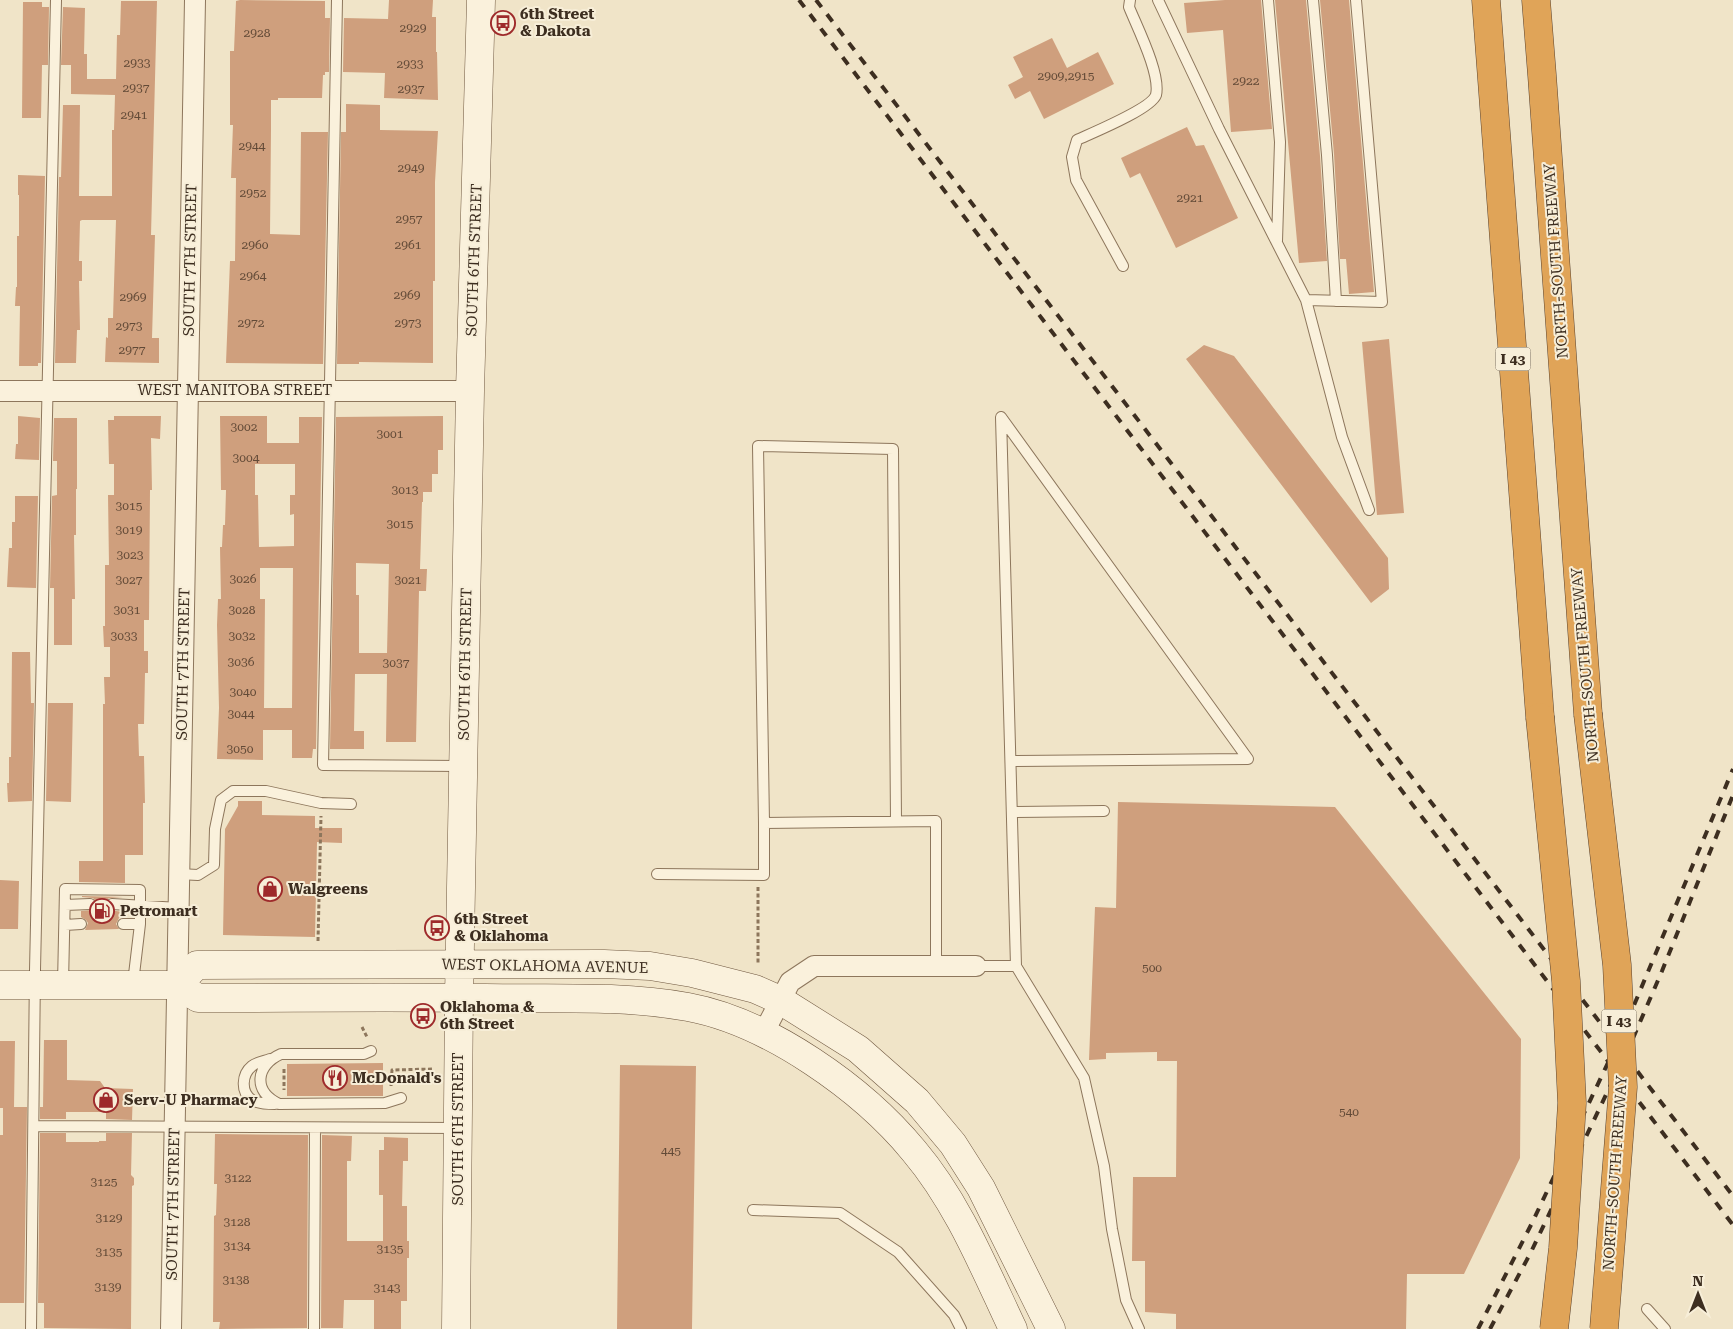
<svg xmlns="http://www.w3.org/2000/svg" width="1733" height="1329" font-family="'Roboto Serif',serif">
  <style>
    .building { fill: #cf9f7d; fill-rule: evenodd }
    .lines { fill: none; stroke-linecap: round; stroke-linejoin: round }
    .lane-casing { stroke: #8d765c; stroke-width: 12 }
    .street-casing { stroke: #8d765c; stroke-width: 22 }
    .secondary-casing { stroke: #6f573f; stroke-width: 29 }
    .highway-casing { stroke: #5b4430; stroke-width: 29 }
    .path { stroke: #8d765c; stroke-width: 3; stroke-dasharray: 4 2.5; stroke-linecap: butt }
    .lane { stroke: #faf1dc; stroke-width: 10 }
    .street { stroke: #faf1dc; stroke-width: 20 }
    .secondary { stroke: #faf1dc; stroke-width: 28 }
    .highway { stroke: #e0a458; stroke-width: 28 }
    .rail { stroke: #3d2e20; stroke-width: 4; stroke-dasharray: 9 9; stroke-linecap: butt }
    .highway-bridge-casing { stroke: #5b4430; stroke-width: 29; stroke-linecap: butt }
    .highway-bridge { stroke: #e0a458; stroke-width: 28 }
    .labels { text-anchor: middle; stroke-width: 4; stroke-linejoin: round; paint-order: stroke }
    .number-label { font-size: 12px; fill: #624a37 }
    .shield { fill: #f7eed8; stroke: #756857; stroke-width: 1 }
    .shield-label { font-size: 14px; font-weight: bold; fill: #3d2e20 }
    .poi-label { font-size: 15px; font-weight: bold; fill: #3d2e20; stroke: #f7eed8; text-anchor: start }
    .street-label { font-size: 15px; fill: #3d2e20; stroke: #f7eed8 }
  </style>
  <rect width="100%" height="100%" fill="#f0e4c8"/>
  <path class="building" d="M240 0 325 1V18H330L329 72H325V75H323L322 98H278V100H271V130L270 234 300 235 301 132H328L323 364 226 363 230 261H235L236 178H231L233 125H230V51H234L236 1Z
    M389 0H433L432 17H436V52H437L438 100 384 98 385 73 343 72 344 18 388 19Z
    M1225 0H1261L1272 129 1231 132 1223 30 1187 33 1184 3Z
    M1275 0H1306L1320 156 1327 261 1299 263Z
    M1320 0H1349L1374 292 1349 294 1346 259H1340L1334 154Z
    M121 1H157L151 235H155L152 338H159V363L105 362 106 337 108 338V318H113L116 220H82L80 221 79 261H82V281H79L80 330H77L76 363H55L59 177H61L63 105H80L79 196H112V130H114L115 95 71 94V65H61L63 7 85 8 84 54H87V79H116L117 35H120Z
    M23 2H42V7H49L48 65H42L41 118H22Z
    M1052 38 1067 68 1098 52 1114 84 1044 119 1030 91 1015 99 1008 85 1023 77 1013 57Z
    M346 104 380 105V130L438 131 435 182V281H433V363L359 362V364H337L341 132H346Z
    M1187 127 1196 146 1204 145 1238 218 1176 248 1140 173 1130 178 1121 158Z
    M18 175 45 176 41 363H38V366H19L20 306H15L16 287H17V236H19V195H18Z
    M1389 339 1404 513 1377 515 1362 342Z
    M1204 345 1234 356 1388 558 1389 589 1371 603 1186 359Z
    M18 416 40 418 39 460 15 459 16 444H18Z
    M114 416H161L160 439 151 438 152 490H150L149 620H144V651H148V673H145L144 724H138L139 756H144L145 803H143V855H125V883L79 882V861H103V704H105L104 677H110V647H104L103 626H105V565H109L108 495H114V464H109L108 420H114Z
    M220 416H267V443H299V417H322L316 749H313L312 758H292V730H263V760L217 759 219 708 217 625 218 599H221L220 547H222L223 525H225L226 490H221ZM255 464H295V495H290V515L294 514V546L259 547 258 495H255ZM260 568H293L292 708H264L265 599H260Z
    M443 416V450H438V474H432V492H423V502H422L420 569H427L426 591H419L416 742H386L387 674H355L354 731H364V749H330L336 417ZM356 563 389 564 387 653H359V595H356Z
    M54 418H77V489H76V535H74L75 599H72V645H54V588H50L52 496 57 495V461H53Z
    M15 496H38L36 588 7 587 9 548H12V522H15Z
    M12 652H30L31 703H34L32 801 8 802 7 783H9V757H11Z
    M48 703H73L71 802 46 801Z
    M238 801H262V815L315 816V828H342V843L317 842 315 937 223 935 225 829 238 806Z
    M1118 802 1335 807 1521 1039 1520 1158 1464 1274H1407L1406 1329H1176V1314L1145 1312V1261H1132L1133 1177H1176L1177 1061H1157V1052L1106 1053V1059L1089 1060 1095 907 1116 908Z
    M0 880 19 881 18 929H0Z
    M82 896 123 897 109 898 105 903 109 910 123 912V917L119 918 116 924 119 929 85 930 88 923 86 920 81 917V911L93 910 97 903 93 898 82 897Z
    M44 1040H67V1080L100 1081 105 1088 133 1089 132 1120 106 1119V1112H66V1119H40V1107H43Z
    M0 1041H15L14 1107H27L24 1303H0V1135H3V1108H0Z
    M383 1063V1096H287V1064Z
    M620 1065 696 1066 692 1329H617Z
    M40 1133H66V1142H99V1141H106V1133H132L131 1175 134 1178V1185L132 1186 131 1329 44 1328V1303H38Z
    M215 1134 308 1135 307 1328 219 1329 220 1322H213L214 1216 216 1215 217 1184H214Z
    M322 1135 352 1136 351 1161H347V1241H383V1195H379V1150H384V1137L408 1138V1161H403L402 1206H407V1241H409V1258H407V1301H401V1329H374V1300H344L343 1328H321Z"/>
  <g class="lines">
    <defs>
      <path id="lane" d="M337 0 323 765 461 766
        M1158 0 1219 129 1306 300 1382 302 1356 0
        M1268 0 1280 142 1277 241
        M1313 0 1327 155 1336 301
        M1123 266 1076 180 1072 157 1077 140C1092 133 1151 109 1156 95 1161 74 1137 27 1129 7L1130 0
        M1306 300 1342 437 1369 510
        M1012 761 1248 759 1001 417 1016 966
        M1013 812 1104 811
        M764 823 758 446 893 449 896 821
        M179 874 198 875 214 865 215 829 221 800 233 791H266L321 803 351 804
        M657 874 764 875V823L936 821V965
        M112 904 179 908
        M65 905 90 904
        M123 924H140
        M65 925 81 924
        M976 966H1016L1084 1078 1104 1166 1112 1229 1126 1300 1139 1329
        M63 984 65 889 140 890V924L133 983
        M371 1051 364 1054H281C256 1065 252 1091 279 1104L385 1103 401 1098
        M270 1059C265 1061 257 1062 252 1066 242 1074 240 1092 252 1100 258 1104 268 1104 275 1104
        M34 1126 458 1128
        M753 1210 840 1213 898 1252 954 1315 961 1329
        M1647 1309 1665 1329
        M31 1329 35 970 56 0
        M314 1329 315 1128"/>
      <path id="street" d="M0 391H470
        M763 1034 790 982 814 966H976
        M171 1329 195 0"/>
      <path id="secondary" d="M0 985H177L198 998C293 998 389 997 485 998 553 999 621 995 688 1007 769 1022 863 1089 914 1151 958 1203 984 1268 1013 1329
        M177 985 197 965 604 964 650 966 692 973 755 989 780 1000 858 1049 917 1101 953 1144 981 1188 1051 1329
        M456 1329 459 998 470 391 481 0"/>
      <path id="highway" d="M1486 0 1540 717
        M1536 0 1542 75 1588 714"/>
    </defs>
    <use href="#lane" class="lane-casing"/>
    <use href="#street" class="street-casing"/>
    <use href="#secondary" class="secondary-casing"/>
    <use href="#highway" class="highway-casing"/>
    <path class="path" d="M758 887V964
      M318 941 321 816
      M362 1027 367 1037
      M284 1069V1090
      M391 1086 392 1070 434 1069"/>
    <use href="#lane" class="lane"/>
    <use href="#street" class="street"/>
    <use href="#secondary" class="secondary"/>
    <use href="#highway" class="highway"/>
    <path class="rail" d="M799 0 1733 1225
      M816 0 1733 1196
      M1478 1329 1532 1223 1624 1029 1733 769
      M1490 1329 1531 1252 1634 1036 1662 971 1733 795"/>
    <defs>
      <path id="highway-bridge" d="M1588 714 1617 965 1623 1087 1604 1329
        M1540 717 1566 981 1572 1103 1563 1248 1554 1329"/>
    </defs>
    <use href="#highway-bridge" class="highway-bridge-casing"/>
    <use href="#highway-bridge" class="highway-bridge"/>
  </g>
  <defs>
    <symbol id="bus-ring" viewBox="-11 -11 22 22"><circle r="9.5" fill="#f7eed8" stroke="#9e2a2b" stroke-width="1.5"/><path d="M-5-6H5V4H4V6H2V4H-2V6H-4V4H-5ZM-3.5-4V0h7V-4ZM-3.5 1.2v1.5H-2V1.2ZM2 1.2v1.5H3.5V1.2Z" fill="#9e2a2b"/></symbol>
    <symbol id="shop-ring" viewBox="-11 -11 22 22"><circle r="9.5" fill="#f7eed8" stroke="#9e2a2b" stroke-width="1.5"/><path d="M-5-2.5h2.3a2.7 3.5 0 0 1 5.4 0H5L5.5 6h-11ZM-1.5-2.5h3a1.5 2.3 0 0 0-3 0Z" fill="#9e2a2b"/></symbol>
    <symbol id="fuel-ring" viewBox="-11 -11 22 22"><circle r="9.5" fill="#f7eed8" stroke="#9e2a2b" stroke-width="1.5"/><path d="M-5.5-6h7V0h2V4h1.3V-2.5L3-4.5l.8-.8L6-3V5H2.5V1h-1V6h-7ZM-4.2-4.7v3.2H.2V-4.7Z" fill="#9e2a2b"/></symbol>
    <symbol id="restaurant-ring" viewBox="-11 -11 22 22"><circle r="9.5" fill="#f7eed8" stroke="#9e2a2b" stroke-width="1.5"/><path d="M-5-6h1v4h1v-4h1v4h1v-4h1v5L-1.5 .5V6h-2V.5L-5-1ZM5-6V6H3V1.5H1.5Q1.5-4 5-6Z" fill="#9e2a2b"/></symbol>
  </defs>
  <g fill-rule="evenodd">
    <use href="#bus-ring" x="489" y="9" width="28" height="28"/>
    <use href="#shop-ring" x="256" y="875" width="28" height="28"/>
    <use href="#fuel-ring" x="88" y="897" width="28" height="28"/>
    <use href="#bus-ring" x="423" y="914" width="28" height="28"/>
    <use href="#bus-ring" x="409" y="1002" width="28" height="28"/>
    <use href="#restaurant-ring" x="321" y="1064" width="28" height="28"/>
    <use href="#shop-ring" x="92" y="1086" width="28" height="28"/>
  </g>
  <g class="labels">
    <g class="number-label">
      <text x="413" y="32">2929</text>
      <text x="257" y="37">2928</text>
      <text x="137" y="67">2933</text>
      <text x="410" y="68">2933</text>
      <text x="1066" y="80">2909,2915</text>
      <text x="1246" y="85">2922</text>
      <text x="136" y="92">2937</text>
      <text x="411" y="93">2937</text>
      <text x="134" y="119">2941</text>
      <text x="252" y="150">2944</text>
      <text x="411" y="172">2949</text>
      <text x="253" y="197">2952</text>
      <text x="1190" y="202">2921</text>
      <text x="409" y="223">2957</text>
      <text x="255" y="249">2960</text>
      <text x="408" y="249">2961</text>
      <text x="253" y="280">2964</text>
      <text x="407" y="299">2969</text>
      <text x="133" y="301">2969</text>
      <text x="251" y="327">2972</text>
      <text x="408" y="327">2973</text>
      <text x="129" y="330">2973</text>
      <text x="132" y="354">2977</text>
      <text x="244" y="431">3002</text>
      <text x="390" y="438">3001</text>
      <text x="246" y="462">3004</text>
      <text x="405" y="494">3013</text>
      <text x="129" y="510">3015</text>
      <text x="400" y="528">3015</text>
      <text x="129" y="534">3019</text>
      <text x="130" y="559">3023</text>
      <text x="243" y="583">3026</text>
      <text x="129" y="584">3027</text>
      <text x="408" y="584">3021</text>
      <text x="127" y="614">3031</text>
      <text x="242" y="614">3028</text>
      <text x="124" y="640">3033</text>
      <text x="242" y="640">3032</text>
      <text x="241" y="666">3036</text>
      <text x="396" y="667">3037</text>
      <text x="243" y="696">3040</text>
      <text x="241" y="718">3044</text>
      <text x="240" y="753">3050</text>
      <text x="1152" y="972">500</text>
      <text x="1349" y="1116">540</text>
      <text x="671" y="1155">445</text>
      <text x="238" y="1182">3122</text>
      <text x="104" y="1186">3125</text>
      <text x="109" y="1222">3129</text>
      <text x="237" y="1226">3128</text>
      <text x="237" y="1250">3134</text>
      <text x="390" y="1253">3135</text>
      <text x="109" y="1256">3135</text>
      <text x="236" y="1284">3138</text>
      <text x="108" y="1291">3139</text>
      <text x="387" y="1292">3143</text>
    </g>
    <g class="shield">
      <rect x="1495.5" y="347.5" width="35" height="23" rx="4"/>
      <rect x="1601.5" y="1009.5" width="35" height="23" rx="4"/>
    </g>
    <g class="shield-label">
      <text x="1513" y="364">I 43</text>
      <text x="1619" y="1026">I 43</text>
    </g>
    <g class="poi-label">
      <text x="520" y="19">6th Street<tspan x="520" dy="17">&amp; Dakota</tspan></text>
      <text x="288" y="894">Walgreens</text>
      <text x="120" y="916">Petromart</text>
      <text x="454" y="924">6th Street<tspan x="454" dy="17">&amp; Oklahoma</tspan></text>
      <text x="440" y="1012">Oklahoma &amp;<tspan x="440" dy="17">6th Street</tspan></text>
      <text x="352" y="1083">McDonald's</text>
      <text x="124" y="1105">Serv-U Pharmacy</text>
    </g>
    <g class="street-label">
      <text transform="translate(190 260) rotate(-89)" y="5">SOUTH 7TH STREET</text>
      <text transform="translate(474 260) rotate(-88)" y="5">SOUTH 6TH STREET</text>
      <text transform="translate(1556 261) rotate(-94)" y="5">NORTH-SOUTH FREEWAY</text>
      <text x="235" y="395">WEST MANITOBA STREET</text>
      <text transform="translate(183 664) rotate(-89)" y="5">SOUTH 7TH STREET</text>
      <text transform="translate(465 664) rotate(-89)" y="5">SOUTH 6TH STREET</text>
      <text transform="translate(1585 665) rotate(-95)" y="5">NORTH-SOUTH FREEWAY</text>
      <text transform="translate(545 966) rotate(1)" y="5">WEST OKLAHOMA AVENUE</text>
      <text transform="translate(458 1129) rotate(-90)" y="5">SOUTH 6TH STREET</text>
      <text transform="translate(1615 1173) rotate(-86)" y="5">NORTH-SOUTH FREEWAY</text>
      <text transform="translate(173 1204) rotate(-89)" y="5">SOUTH 7TH STREET</text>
    </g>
  </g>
  <g transform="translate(1698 1294)" stroke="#f7eed8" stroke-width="4" paint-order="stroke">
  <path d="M0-4L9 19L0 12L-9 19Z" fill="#3d2e20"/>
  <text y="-8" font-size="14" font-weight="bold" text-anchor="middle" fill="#3d2e20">N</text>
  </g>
</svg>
